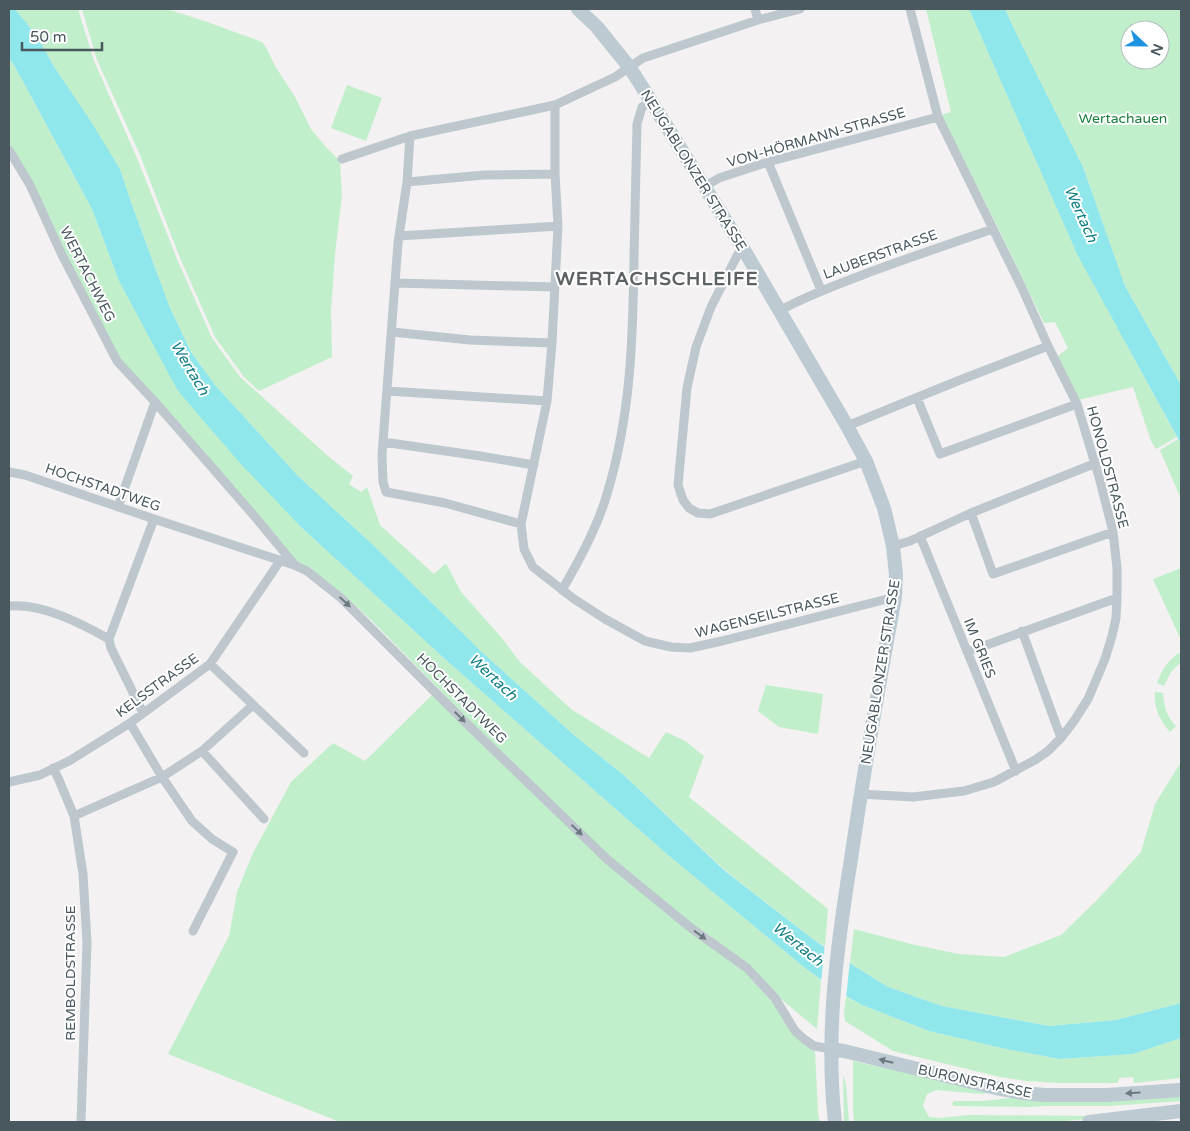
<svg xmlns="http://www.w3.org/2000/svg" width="1190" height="1131" font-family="'Varela Round',sans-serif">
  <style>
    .green { fill: #c1efcb; fill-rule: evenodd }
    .water { fill: #8fe7eb }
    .pier { fill: #f3f1f1 }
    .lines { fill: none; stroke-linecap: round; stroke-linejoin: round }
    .street { stroke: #bdc7cd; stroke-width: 9 }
    .secondary { stroke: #bdcad2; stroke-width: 14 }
    .oneway { fill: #6c797f }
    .oneway2 { fill: #6c7a81 }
    .labels { text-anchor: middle; stroke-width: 4; stroke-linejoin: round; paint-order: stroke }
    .park-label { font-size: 14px; fill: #197f3b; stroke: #fff }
    .street-label { font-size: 14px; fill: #49575e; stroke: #fff }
    .water-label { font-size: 15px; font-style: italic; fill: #107f84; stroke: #fff }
    .district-label { font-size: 19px; font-weight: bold; letter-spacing: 1px; fill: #5d6265; stroke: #fff }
  </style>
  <rect width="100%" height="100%" fill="#f3f1f1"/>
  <path class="green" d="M15 9H78L94 61 137 158 177 259 212 338 240 377 328 456 353 476 349 484 361 492 367 487 380 525 434 574 445 564 447 565 461 592 501 637 520 662 571 709 649 758 666 732 685 741 704 756 689 797 828 909 825 946 814 940 727 872 626 777 575 736 484 654 373 545 298 476 215 385 191 352 170 308 132 205 120 169 55 68 36 35Z
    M82 9H167L210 23 262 42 267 49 275 66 295 97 311 129 325 146 340 161 342 195 335 254 331 311 332 357 259 391 244 377 215 337 180 258 140 155 97 60Z
    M926 9H969L1078 255 1177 437 1156 449 1151 441 1133 387 1078 400 1058 356 1068 348 1055 322 1044 323 997 226 941 115 951 112Z
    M1005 9H1181V385L1125 286 1083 167 1016 33ZM1130 30H1160V60H1130Z
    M9 58 14 65 92 209 119 281 301 527 446 660 668 855 805 968 821 980 817 1029 610 857 466 718 438 688 372 621 342 593 295 563 119 360 65 253 33 183 9 144Z
    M347 85 382 98 366 141 331 128Z
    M1178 439 1181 444V499L1160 450Z
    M1181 568V640L1153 579Z
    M1181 652V662L1171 672 1164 686 1157 683C1162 670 1168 659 1181 652Z
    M766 685 823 694 818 734 779 727 758 711Z
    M1155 692 1163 693C1164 706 1166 716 1176 726L1170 732C1159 719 1154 708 1155 692Z
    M433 694 606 862 745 971 761 986 802 1042 815 1051 818 1113 820 1122H340L168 1054 229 936 237 892 253 853 291 782 333 743 365 761Z
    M1181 762V1003L1116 1020 1049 1026 942 1006 888 987 850 963 854 929 911 944 959 954 1004 957 1061 935 1097 900 1141 852 1155 804Z
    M846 997 862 1005 929 1031 1006 1049 1060 1059 1133 1054 1181 1038V1078L1134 1083 1133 1077 1119 1078 1118 1083H1058L1027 1081 1000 1077 893 1051 845 1021 844 1011Z
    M853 1061 994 1092 982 1094 936 1090 927 1094 923 1106 929 1117 940 1118 969 1115 1096 1116 1086 1119 1055 1122H854L853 1108Z
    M843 1075 846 1084 849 1122H844Z
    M1181 1096V1101L1108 1106H1044L1030 1107 954 1106 952 1104 954 1101H983L1020 1097Z"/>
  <path class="water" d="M9 9H15L36 35 55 68 90 120 120 169 132 205 170 308 191 352 215 385 298 476 373 545 484 654 575 736 626 777 725 871 814 940 840 957 888 987 942 1006 1049 1026 1116 1020 1181 1003V1038L1133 1054 1060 1059 1006 1049 929 1031 862 1005 838 992 805 968 668 855 446 660 301 527 239 462 178 391 119 281 92 209 14 65 9 58Z
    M969 9H1005L1016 33 1083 167 1125 286 1181 385V444L1078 256Z"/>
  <path class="pier" d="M825 944 850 960 846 999 821 983Z"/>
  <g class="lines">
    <path class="street" d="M755 9 758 20
      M555 105V174L558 226 552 343 547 401 521 524 524 549 533 567 574 599 605 619 645 641 671 647 690 648 722 641 895 597
      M9 150 30 185 62 255 117 361 155 402 256 518 294 564
      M342 159 410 136
      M768 162 821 290
      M407 182 484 175 555 174
      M704 187 719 178 768 162 938 117
      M399 236 558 226
      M744 250 738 254 711 307 696 347 687 388 678 485 683 500 689 508 698 513 710 514 866 461
      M395 283 554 287
      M779 311C808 295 839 284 870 272 911 257 952 243 993 229
      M392 332 470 340 552 343
      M387 391 547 401
      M917 398 940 454 1077 404
      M847 426 960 380 1048 346
      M383 442 480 456 534 465
      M9 472 25 475 154 519 294 565 307 571 341 598 465 722 608 860 691 928 747 968 775 998 795 1031 804 1039 814 1046 831 1049
      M118 507 155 402
      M971 513 993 574 1113 532
      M521 524 445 503 386 492 383 482 382 455 398 243 407 182 410 136 555 105 615 77 643 58 758 20 800 9
      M920 536 1016 771
      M893 546 910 541 971 513 1096 463
      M562 590C579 561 598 526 607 494 631 415 633 338 634 257 635 213 636 169 637 124L642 107 651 101
      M9 606C42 603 80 623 109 639
      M1022 631 1061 738
      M967 652 1117 598
      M210 664 304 753
      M143 713 111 648 109 639 154 519
      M130 723 162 777 192 821 212 839 233 852 193 931
      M202 751 264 819
      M53 768 59 780 74 816 83 874 87 943 81 1122
      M9 782 40 775 69 761 130 723 210 664 280 561
      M860 794 913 797 964 791 994 782 1035 760 1048 751 1061 738 1074 721 1088 699 1105 659 1112 636 1116 618 1117 598V568L1113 532 1099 477 1077 404 1048 346 1022 288 938 117 910 9
      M74 816 162 777 202 751 253 705"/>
    <path class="secondary" d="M578 9 597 27 630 68 644 90 744 250 847 426 866 461 884 508 893 546 896 575 895 597C879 684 864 771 851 859 837 946 825 1034 835 1122
      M831 1049 844 1051 996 1088 1023 1093 1045 1095H1107L1181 1090
      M1089 1122 1181 1111"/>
  </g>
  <defs><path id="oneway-solid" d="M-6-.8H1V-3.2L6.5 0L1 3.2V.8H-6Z" transform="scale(1.25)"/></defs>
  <g class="oneway">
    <use href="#oneway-solid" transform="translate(345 602) rotate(43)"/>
    <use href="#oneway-solid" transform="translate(460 717) rotate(45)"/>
    <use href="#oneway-solid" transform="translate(577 830) rotate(44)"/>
    <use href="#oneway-solid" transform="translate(700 935) rotate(36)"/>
  </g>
  <g class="oneway2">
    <use href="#oneway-solid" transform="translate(886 1061) rotate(-166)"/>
    <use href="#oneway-solid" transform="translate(1133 1093) rotate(176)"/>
  </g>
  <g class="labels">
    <g class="park-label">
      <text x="1123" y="123">Wertachauen</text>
    </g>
    <g class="street-label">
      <text transform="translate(816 137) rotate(-16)" y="5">VON-HÖRMANN-STRASSE</text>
      <text transform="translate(694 170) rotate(58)" y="5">NEUGABLONZER STRASSE</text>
      <text transform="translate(880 254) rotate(-20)" y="5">LAUBERSTRASSE</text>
      <text transform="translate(88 274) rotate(63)" y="5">WERTACHWEG</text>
      <text transform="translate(1108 467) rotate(75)" y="5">HONOLDSTRASSE</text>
      <text transform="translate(103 487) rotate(19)" y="5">HOCHSTADTWEG</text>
      <text transform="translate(767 615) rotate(-14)" y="5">WAGENSEILSTRASSE</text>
      <text transform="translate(980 648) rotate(68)" y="5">IM GRIES</text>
      <text transform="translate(880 672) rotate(-81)" y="5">NEUGABLONZER STRASSE</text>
      <text transform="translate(157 685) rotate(-36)" y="5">KELSSTRASSE</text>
      <text transform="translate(462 698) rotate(45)" y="5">HOCHSTADTWEG</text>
      <text transform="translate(70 973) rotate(-90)" y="5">REMBOLDSTRASSE</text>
      <text transform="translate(975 1081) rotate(12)" y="5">BURONSTRASSE</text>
    </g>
    <g class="water-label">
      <text transform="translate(1081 214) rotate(66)" y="5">Wertach</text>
      <text transform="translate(190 368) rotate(59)" y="5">Wertach</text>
      <text transform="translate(493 677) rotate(43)" y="5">Wertach</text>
      <text transform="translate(798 944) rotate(39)" y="5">Wertach</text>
    </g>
    <g class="district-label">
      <text x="657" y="285">WERTACHSCHLEIFE</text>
    </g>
  </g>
  <rect width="1190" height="1131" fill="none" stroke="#49575e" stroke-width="20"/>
  <g transform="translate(1145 45) rotate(112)"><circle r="24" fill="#ffffff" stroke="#b6bcbf"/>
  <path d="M0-4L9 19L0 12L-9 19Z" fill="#1d93e1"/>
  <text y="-8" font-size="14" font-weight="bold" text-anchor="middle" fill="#49575e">N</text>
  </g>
  <path d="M22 42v8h80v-8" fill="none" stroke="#49575e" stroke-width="2.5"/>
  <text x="30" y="42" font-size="15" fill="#49575e" stroke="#ffffff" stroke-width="4" paint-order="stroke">50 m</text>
</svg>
